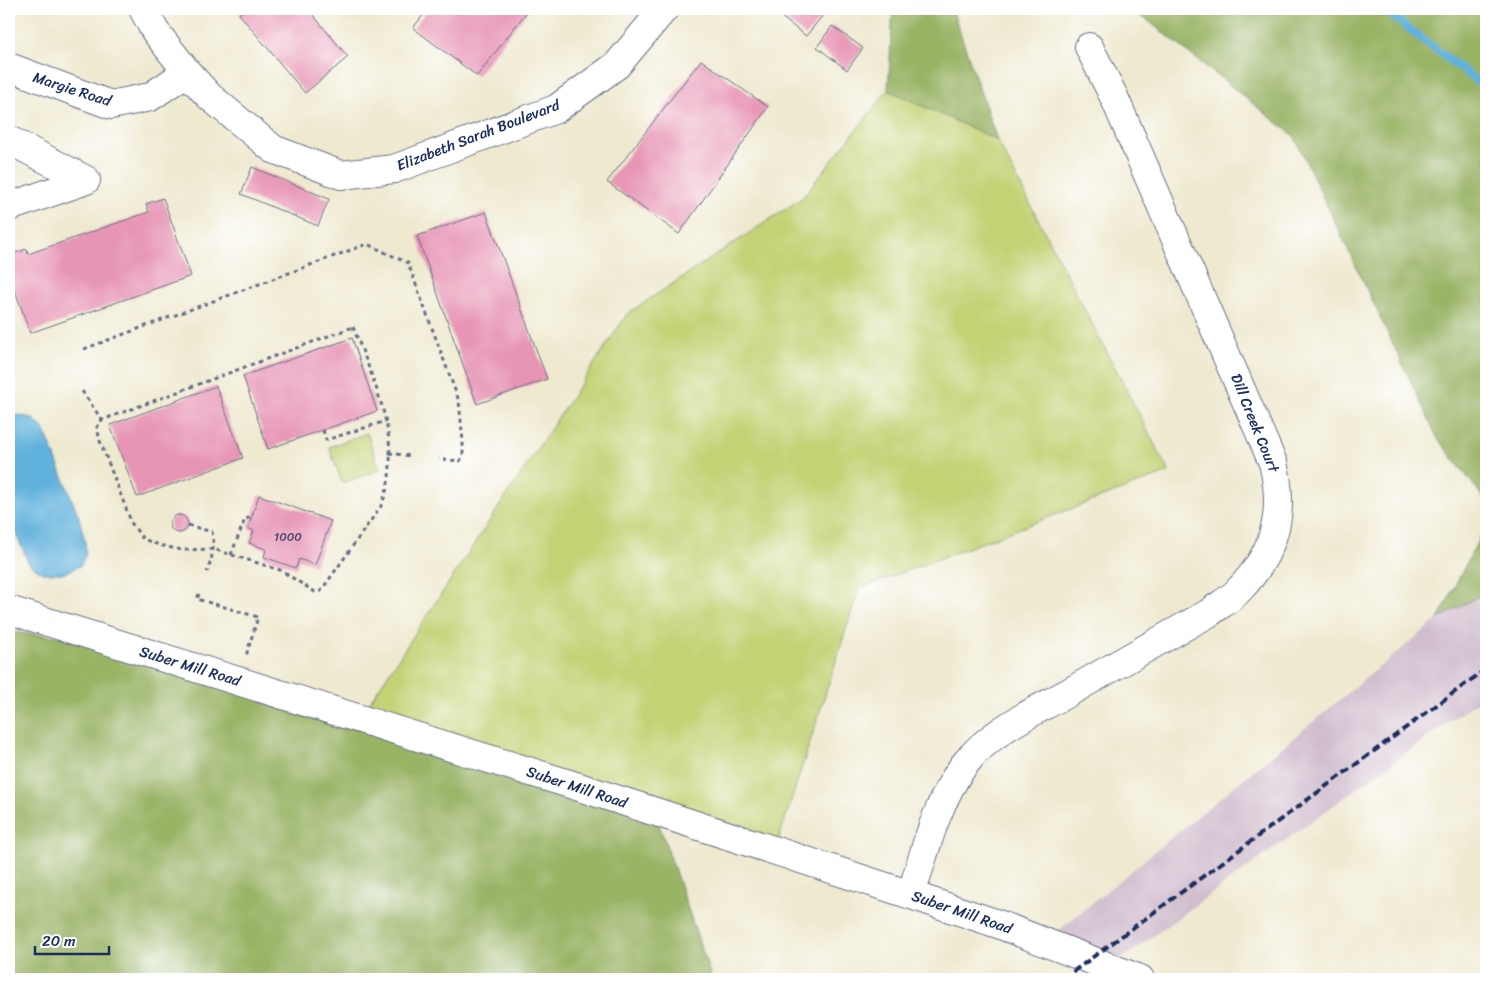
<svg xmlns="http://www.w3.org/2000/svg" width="1495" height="988" font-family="Sriracha,sans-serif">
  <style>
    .industrial { fill: #d0bdcd }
    .green { fill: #c3d274; stroke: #6f8069 }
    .forest { fill: #9ab466; stroke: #5a7262 }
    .water { fill: #61b1dc; stroke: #3e709d }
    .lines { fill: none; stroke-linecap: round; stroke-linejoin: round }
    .stream { stroke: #61b1dc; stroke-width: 8 }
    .building { fill: #e795b5 }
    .minor-casing { stroke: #657086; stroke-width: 30 }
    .path { stroke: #657086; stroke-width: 3; stroke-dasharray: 4 4; stroke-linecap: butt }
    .minor { stroke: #fff; stroke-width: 28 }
    .rail { stroke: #1b2f5e; stroke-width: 4; stroke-dasharray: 8 4; stroke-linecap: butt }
    .labels { text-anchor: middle; stroke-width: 4; stroke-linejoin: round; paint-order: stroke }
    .number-label { font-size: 12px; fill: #4e4874 }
    .street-label { font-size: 15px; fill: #1b2f5e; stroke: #fff }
  </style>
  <rect width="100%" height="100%" fill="#fff"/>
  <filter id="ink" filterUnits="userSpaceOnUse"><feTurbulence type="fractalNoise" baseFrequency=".02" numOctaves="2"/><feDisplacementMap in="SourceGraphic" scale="10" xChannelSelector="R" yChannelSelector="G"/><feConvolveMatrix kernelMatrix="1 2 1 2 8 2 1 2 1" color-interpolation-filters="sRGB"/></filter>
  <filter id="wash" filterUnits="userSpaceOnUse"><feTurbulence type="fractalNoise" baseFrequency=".0096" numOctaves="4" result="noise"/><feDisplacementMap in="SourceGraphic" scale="20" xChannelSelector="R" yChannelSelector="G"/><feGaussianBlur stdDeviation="1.12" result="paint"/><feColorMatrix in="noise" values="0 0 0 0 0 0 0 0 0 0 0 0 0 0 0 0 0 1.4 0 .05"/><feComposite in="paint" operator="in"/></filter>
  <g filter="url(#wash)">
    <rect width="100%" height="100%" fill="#eee9cf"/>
    <path class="industrial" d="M1486 592V695L1117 962 1052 936 1438 619Z"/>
    <path class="green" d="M888 90 997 140 1169 472 859 589 775 851 353 727 627 314 802 198Z
      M367 433 380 470 342 483 329 447Z"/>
    <path class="forest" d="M893 9H952L997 140 888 90Z
      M1124 9H1479L1486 18V501L1438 439 1294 136 1146 19Z
      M1486 525V592L1438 619Z
      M9 632 65 637 658 821 712 979H9Z"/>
    <path class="water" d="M18 415 32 418 44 429 79 517 85 541 86 554 81 565 65 573H43L29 564 14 530 9 515V417Z"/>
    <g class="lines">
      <path class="stream" d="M1383 9 1486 88"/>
    </g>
    <g id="blocks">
      <path class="building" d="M245 9H308L348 57 305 93 239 14Z
        M428 9H529L477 76 413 28Z
        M771 9H816L824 14 806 36Z
        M832 26 863 48 847 70 817 47Z
        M701 60 768 107 679 234 607 182Z
        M252 167 329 199 318 226 241 194Z
        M163 198 191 276 30 333 9 273V255L27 249 28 254 149 212 146 204Z
        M486 212 547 379 477 404 417 236Z
        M352 338 377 411 268 449 243 376Z
        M216 386 243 458 137 497 110 425Z
        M259 495 331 521 315 565 299 559 296 568 264 557 266 549 249 543 254 531 248 528Z
        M170 524a9 9 0 1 1 18 0a9 9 0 1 1-18 0Z"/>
    </g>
  </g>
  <g filter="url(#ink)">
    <use href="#blocks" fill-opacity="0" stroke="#657086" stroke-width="1"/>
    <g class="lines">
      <defs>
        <path id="minor" d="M143 9 155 31 187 72 209 96 273 149 341 175 394 169 556 109 617 65 664 9
          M9 67 111 105 150 97 187 72
          M9 140 86 180 9 207
          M9 610 576 786 911 895 998 924 1140 979
          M911 895C925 851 936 803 964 765 991 730 1036 711 1073 690 1118 664 1164 638 1209 613 1218 606 1229 600 1237 592 1274 555 1286 514 1273 463L1114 97 1089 47"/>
      </defs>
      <use href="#minor" class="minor-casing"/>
      <path class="path" d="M353 327C374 382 406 447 381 506L321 591 315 592 280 570 213 549 181 550 159 545 143 539 132 524 100 441 97 427 102 420Z
        M84 349 367 244 408 263 459 401 463 441V456L460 461 439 459
        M82 391 102 420
        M323 430 326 440 386 421
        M389 453 411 456
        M188 525 212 532C215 546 212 559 207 572
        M231 555 245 519 252 517
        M199 594 197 599 258 617 246 656"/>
      <use href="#minor" class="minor"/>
      <path class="rail" d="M1063 979 1486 669"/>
    </g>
  </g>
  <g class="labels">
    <g class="number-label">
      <text x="288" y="541">1000</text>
    </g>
    <g class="street-label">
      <text transform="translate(72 89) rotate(18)" y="5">Margie Road</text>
      <text transform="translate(478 135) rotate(-21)" y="5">Elizabeth Sarah Boulevard</text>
      <text transform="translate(1255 423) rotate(68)" y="5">Dill Creek Court</text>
      <text transform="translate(190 666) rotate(17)" y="5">Suber Mill Road</text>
      <text transform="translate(577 787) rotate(18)" y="5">Suber Mill Road</text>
      <text transform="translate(962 912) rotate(19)" y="5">Suber Mill Road</text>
    </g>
  </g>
  <rect width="1495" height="988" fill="none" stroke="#fff" stroke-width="30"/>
  <path d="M35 946v8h74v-8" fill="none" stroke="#1b2f5e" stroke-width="2.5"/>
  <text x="42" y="946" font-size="15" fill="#1b2f5e" stroke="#ffffff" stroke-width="4" paint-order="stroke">20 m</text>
</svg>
